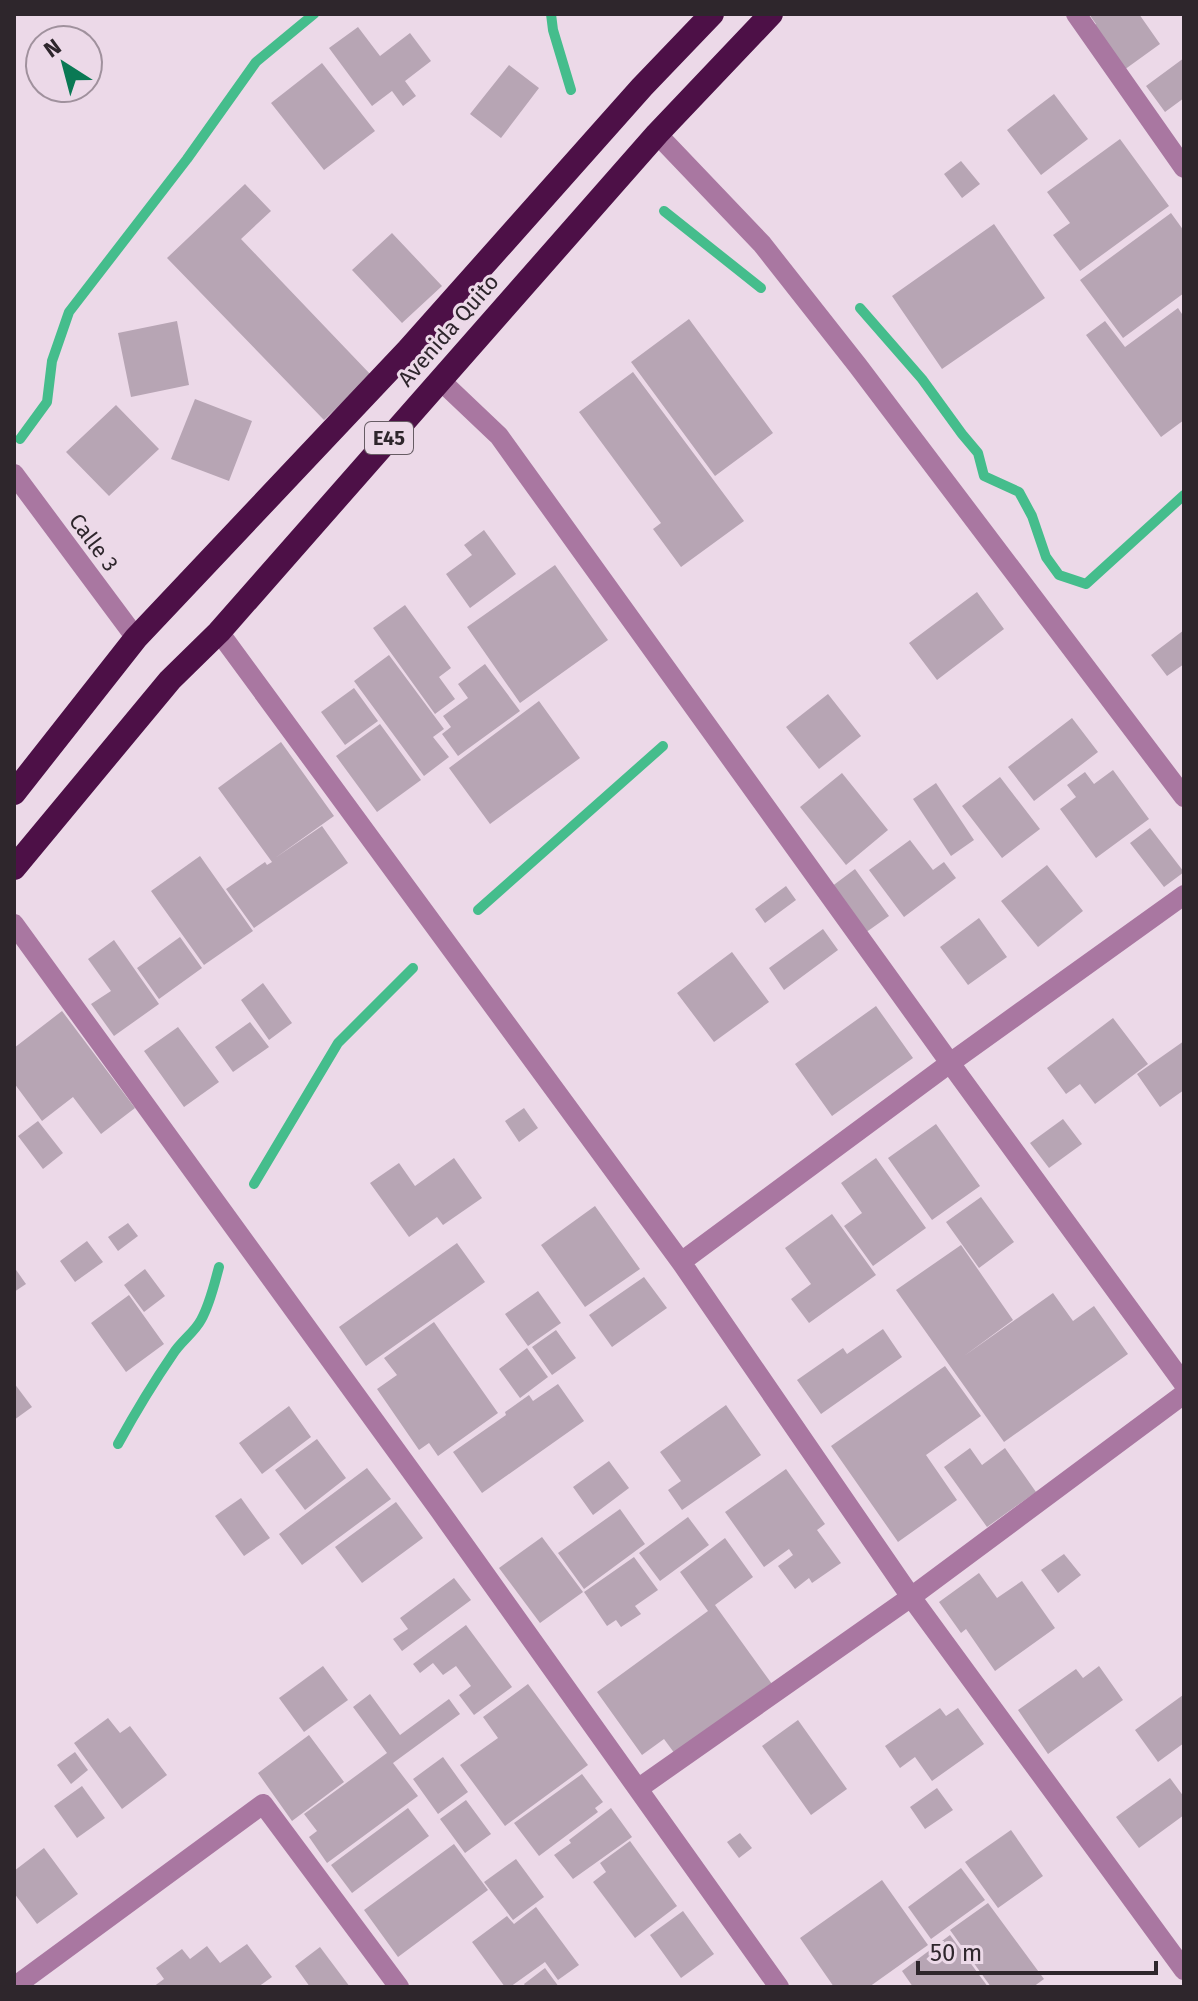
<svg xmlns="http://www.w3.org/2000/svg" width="1198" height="2001" font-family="'Fira Sans',sans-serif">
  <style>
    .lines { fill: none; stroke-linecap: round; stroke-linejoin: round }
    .stream { stroke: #45bd8c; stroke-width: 10 }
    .building { fill: #b7a5b4 }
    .minor { stroke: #a977a1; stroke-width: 20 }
    .highway { stroke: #4d1047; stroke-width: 24 }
    .labels { text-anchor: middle; stroke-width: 6; stroke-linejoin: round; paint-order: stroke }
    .shield { fill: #ecd9e8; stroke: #675c64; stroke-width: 2 }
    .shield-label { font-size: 20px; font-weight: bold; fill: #2e262c }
    .street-label { font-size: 22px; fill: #2e262c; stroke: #ecd9e8 }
  </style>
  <rect width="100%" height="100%" fill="#ecd9e8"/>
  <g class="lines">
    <path class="stream" d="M551 14 553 30 571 90
      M664 211 761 288
      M860 308 922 379 962 434 978 453 984 476 1019 492 1032 516 1046 557 1059 575 1086 584 1184 495
      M20 439 47 402 52 361 69 312 187 159 256 62 314 14
      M478 910 663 746
      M254 1184 338 1043 413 968
      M118 1444C135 1413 153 1383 173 1354 181 1341 194 1333 201 1320 210 1304 214 1285 219 1267"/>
  </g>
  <path class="building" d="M1089 14H1139L1160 44 1124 70 1092 27 1096 24Z
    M358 27 380 56 410 33 431 61 405 81 416 96 403 106 392 91 372 106 329 48Z
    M1184 58V98L1165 112 1146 86Z
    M322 63 375 131 324 170 271 103Z
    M509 65 539 88 501 138 470 114Z
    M1054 94 1088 139 1041 175 1007 130Z
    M1120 139 1169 206 1080 271 1053 235 1070 223 1047 192Z
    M961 161 980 184 962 198 944 174Z
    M245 184 271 211 241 239 371 375 324 420 167 258Z
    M1171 213 1184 231V293L1123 338 1080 280Z
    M994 224 1045 298 942 369 892 296Z
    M392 233 442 286 402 323 352 270Z
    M1178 308 1184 317V420L1161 437 1086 335 1105 321 1125 347Z
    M689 319 773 433 715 476 631 362Z
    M177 321 189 385 131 397 118 333Z
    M633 372 744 521 681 567 653 529 661 523 579 412Z
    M195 399 252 421 229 481 171 459Z
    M116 405 159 449 109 496 66 452Z
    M484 530 516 574 470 608 446 574 472 555 464 545Z
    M555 565 608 640 520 703 467 627Z
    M977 592 1004 629 937 680 909 643Z
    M405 605 451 668 439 677 455 699 435 714 373 628Z
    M1184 630V664L1167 676 1151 655Z
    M389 655 444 729 433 737 449 757 424 776 354 681Z
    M485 664 520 711 458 756 442 734 451 727 443 716 468 698 458 684Z
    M354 688 378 721 345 745 321 712Z
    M828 694 861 736 819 769 786 727Z
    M539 701 580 758 490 824 449 768Z
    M1072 718 1098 752 1034 801 1008 767Z
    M380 724 421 780 377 812 336 756Z
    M281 742 334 816 275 858 322 826 348 863 254 928 226 889 265 862 267 865 272 862 218 788Z
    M1113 770 1149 819 1096 858 1060 809 1076 797 1067 785 1085 772 1094 784Z
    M842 773 888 830 846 865 800 807Z
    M1000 777 1040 829 1002 858 962 806Z
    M936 783 974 840 951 856 913 799Z
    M1150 828 1184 872 1164 887 1130 843Z
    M910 840 933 870 944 862 956 878 904 917 869 870Z
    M200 856 253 931 204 965 151 891Z
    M1047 865 1083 911 1038 947 1001 901Z
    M855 869 889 916 865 933 831 887Z
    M786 886 796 900 765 923 755 909Z
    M979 918 1007 957 968 985 940 947Z
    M823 929 838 950 784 990 769 968Z
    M180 937 202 968 159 999 137 968Z
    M114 940 159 1004 114 1036 91 1004 111 991 88 959Z
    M732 952 769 1002 714 1042 677 993Z
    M263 983 292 1023 269 1040 241 1000Z
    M876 1006 913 1058 832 1116 795 1064Z
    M62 1011 135 1108 101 1134 73 1097 42 1121 14 1083V1048Z
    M1113 1018 1148 1064 1095 1104 1080 1084 1066 1094 1047 1068Z
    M250 1022 269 1047 233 1072 215 1047Z
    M178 1027 219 1082 184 1107 144 1051Z
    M1184 1041V1090L1160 1107 1137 1074Z
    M524 1108 538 1128 519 1142 505 1121Z
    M1063 1119 1082 1144 1049 1168 1030 1143Z
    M38 1121 63 1153 43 1169 18 1136Z
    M936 1124 980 1186 932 1220 888 1158Z
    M454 1158 482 1198 443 1225 437 1217 409 1237 370 1183 399 1163 415 1186Z
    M876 1158 926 1228 873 1266 844 1226 862 1213 841 1183Z
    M981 1197 1014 1242 979 1268 946 1222Z
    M595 1206 640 1269 585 1307 541 1245Z
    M832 1214 876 1275 809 1323 791 1299 811 1284 785 1248Z
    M128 1223 138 1236 118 1251 108 1237Z
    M87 1241 103 1262 75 1282 60 1261Z
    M457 1243 485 1282 366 1366 339 1327Z
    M961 1245 1013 1320 964 1356 1053 1293 1073 1321 1094 1306 1128 1354 1004 1442 896 1290Z
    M14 1267 26 1284 14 1292Z
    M145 1269 165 1296 144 1312 124 1285Z
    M644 1277 667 1308 612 1347 589 1315Z
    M538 1291 561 1323 528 1346 505 1314Z
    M129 1295 164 1344 126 1372 91 1323Z
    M434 1322 498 1413 438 1456 429 1443 419 1450 377 1389 397 1375 384 1358Z
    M883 1329 902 1357 821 1414 797 1380 843 1348 847 1354Z
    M556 1330 576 1358 552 1375 532 1347Z
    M527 1348 548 1377 520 1398 499 1369Z
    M945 1366 981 1416 926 1455 957 1500 898 1542 831 1446Z
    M14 1383 32 1407 14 1420Z
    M558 1384 584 1421 482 1493 453 1452 506 1415 505 1412 529 1395 533 1401Z
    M726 1405 761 1455 682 1510 668 1490 681 1481 660 1452Z
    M289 1406 311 1437 262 1474 239 1443Z
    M317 1439 346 1478 305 1510 275 1470Z
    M970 1448 982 1465 1005 1448 1036 1492 987 1527 944 1467Z
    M609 1461 629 1488 593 1515 573 1487Z
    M367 1468 391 1499 302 1565 279 1534Z
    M786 1469 825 1524 817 1530 841 1563 812 1583 809 1578 795 1589 778 1566 793 1555 789 1549 764 1567 725 1512Z
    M241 1498 270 1538 244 1556 215 1516Z
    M396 1502 423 1538 362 1583 335 1547Z
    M620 1509 645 1544 584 1589 558 1553Z
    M688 1517 709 1545 660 1581 639 1553Z
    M542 1537 583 1592 540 1623 499 1568Z
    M725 1538 753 1577 715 1605 772 1684 675 1754 664 1739 642 1755 597 1692 708 1611 680 1572Z
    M1064 1554 1081 1575 1058 1593 1041 1570Z
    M634 1557 658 1590 635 1606 641 1614 621 1627 616 1620 607 1626 584 1592Z
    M979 1573 997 1598 1022 1581 1055 1628 995 1671 966 1629 961 1633 939 1602Z
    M454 1578 471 1600 402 1651 393 1639 408 1629 400 1618Z
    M466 1625 512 1687 474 1715 459 1695 471 1686 456 1666 443 1675 433 1663 420 1673 413 1664Z
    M323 1666 348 1700 304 1732 279 1698Z
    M1099 1666 1123 1700 1048 1754 1018 1710 1076 1669 1083 1678Z
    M528 1684 588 1765 505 1826 460 1765 498 1738 483 1717Z
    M370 1694 400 1735 449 1699 460 1714 393 1763 418 1796 327 1863 309 1837 317 1831 304 1814 387 1753 353 1707Z
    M1183 1695 1184 1743 1158 1762 1135 1730Z
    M940 1708 946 1716 958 1708 984 1744 932 1781 915 1757 900 1768 885 1746Z
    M108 1718 120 1733 130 1726 167 1775 122 1809 74 1743Z
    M798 1720 847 1789 811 1815 762 1746Z
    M309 1735 344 1782 292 1821 258 1773Z
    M75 1752 88 1770 71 1784 57 1765Z
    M443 1757 468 1792 438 1814 413 1779Z
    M582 1774 603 1802 595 1808 598 1812 539 1856 514 1823Z
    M1170 1778 1184 1797V1815L1139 1848 1116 1817Z
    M82 1786 105 1818 77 1838 54 1806Z
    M937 1788 953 1810 925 1829 910 1807Z
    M466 1800 491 1834 465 1853 440 1819Z
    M408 1808 429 1836 352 1893 331 1865Z
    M611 1808 632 1837 573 1879 554 1855 571 1843 569 1840Z
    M1011 1830 1043 1876 998 1908 965 1862Z
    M740 1833 752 1848 739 1858 727 1842Z
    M630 1841 677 1906 635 1938 593 1882 606 1872 600 1863Z
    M454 1844 488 1890 398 1957 364 1910Z
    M44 1848 78 1894 37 1924 14 1893V1871Z
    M516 1859 544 1897 513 1920 484 1882Z
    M961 1868 985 1900 931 1939 908 1907Z
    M882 1880 928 1945 869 1987H834L800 1938Z
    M988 1903 1044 1979 1033 1987H991L950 1930Z
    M536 1907 579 1965 558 1980 545 1962 510 1987H505L472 1942 507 1916 514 1924Z
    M683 1911 714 1954 681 1978 650 1935Z
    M950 1935 988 1987H913L902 1971Z
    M247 1944 272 1977 258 1987H153L164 1979 156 1968 182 1949 190 1959 207 1946 220 1963Z
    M320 1947 350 1987H310L295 1966Z
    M545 1968 559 1987H526L524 1984Z"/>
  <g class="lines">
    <path class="minor" d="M1076 14 1184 168
      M657 134 762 244 858 366 1184 797
      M440 380 499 436 950 1063 1184 1384
      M14 474 136 638
      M219 632 681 1262 911 1597 1184 1970
      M14 924 440 1511 779 1987
      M681 1262 950 1063 1184 895
      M639 1788 911 1597 1184 1394
      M14 1987 263 1804 399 1987"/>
    <path class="highway" d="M14 793 136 638 408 350 642 87 712 14
      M14 868 170 680 219 632 657 134 771 14"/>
  </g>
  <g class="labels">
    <rect class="shield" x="365" y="422" width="48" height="32" rx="6"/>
    <g class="shield-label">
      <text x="389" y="445">E45</text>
    </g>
    <g class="street-label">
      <text transform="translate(448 330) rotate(-49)" y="8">Avenida Quito</text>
      <text transform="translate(94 542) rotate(53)" y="8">Calle 3</text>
    </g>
  </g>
  <rect width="1198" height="2001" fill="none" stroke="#2e262c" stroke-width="32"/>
  <g transform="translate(64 64) rotate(324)"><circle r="38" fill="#ecd9e8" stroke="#a0919d" stroke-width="2"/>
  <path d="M0-6L14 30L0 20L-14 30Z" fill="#0a7954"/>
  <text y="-12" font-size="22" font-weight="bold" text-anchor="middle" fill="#2e262c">N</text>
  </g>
  <path d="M918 1961v12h238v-12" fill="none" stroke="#2e262c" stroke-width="4"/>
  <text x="930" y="1961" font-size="24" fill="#2e262c" stroke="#ecd9e8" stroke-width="6" paint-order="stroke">50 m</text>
</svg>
